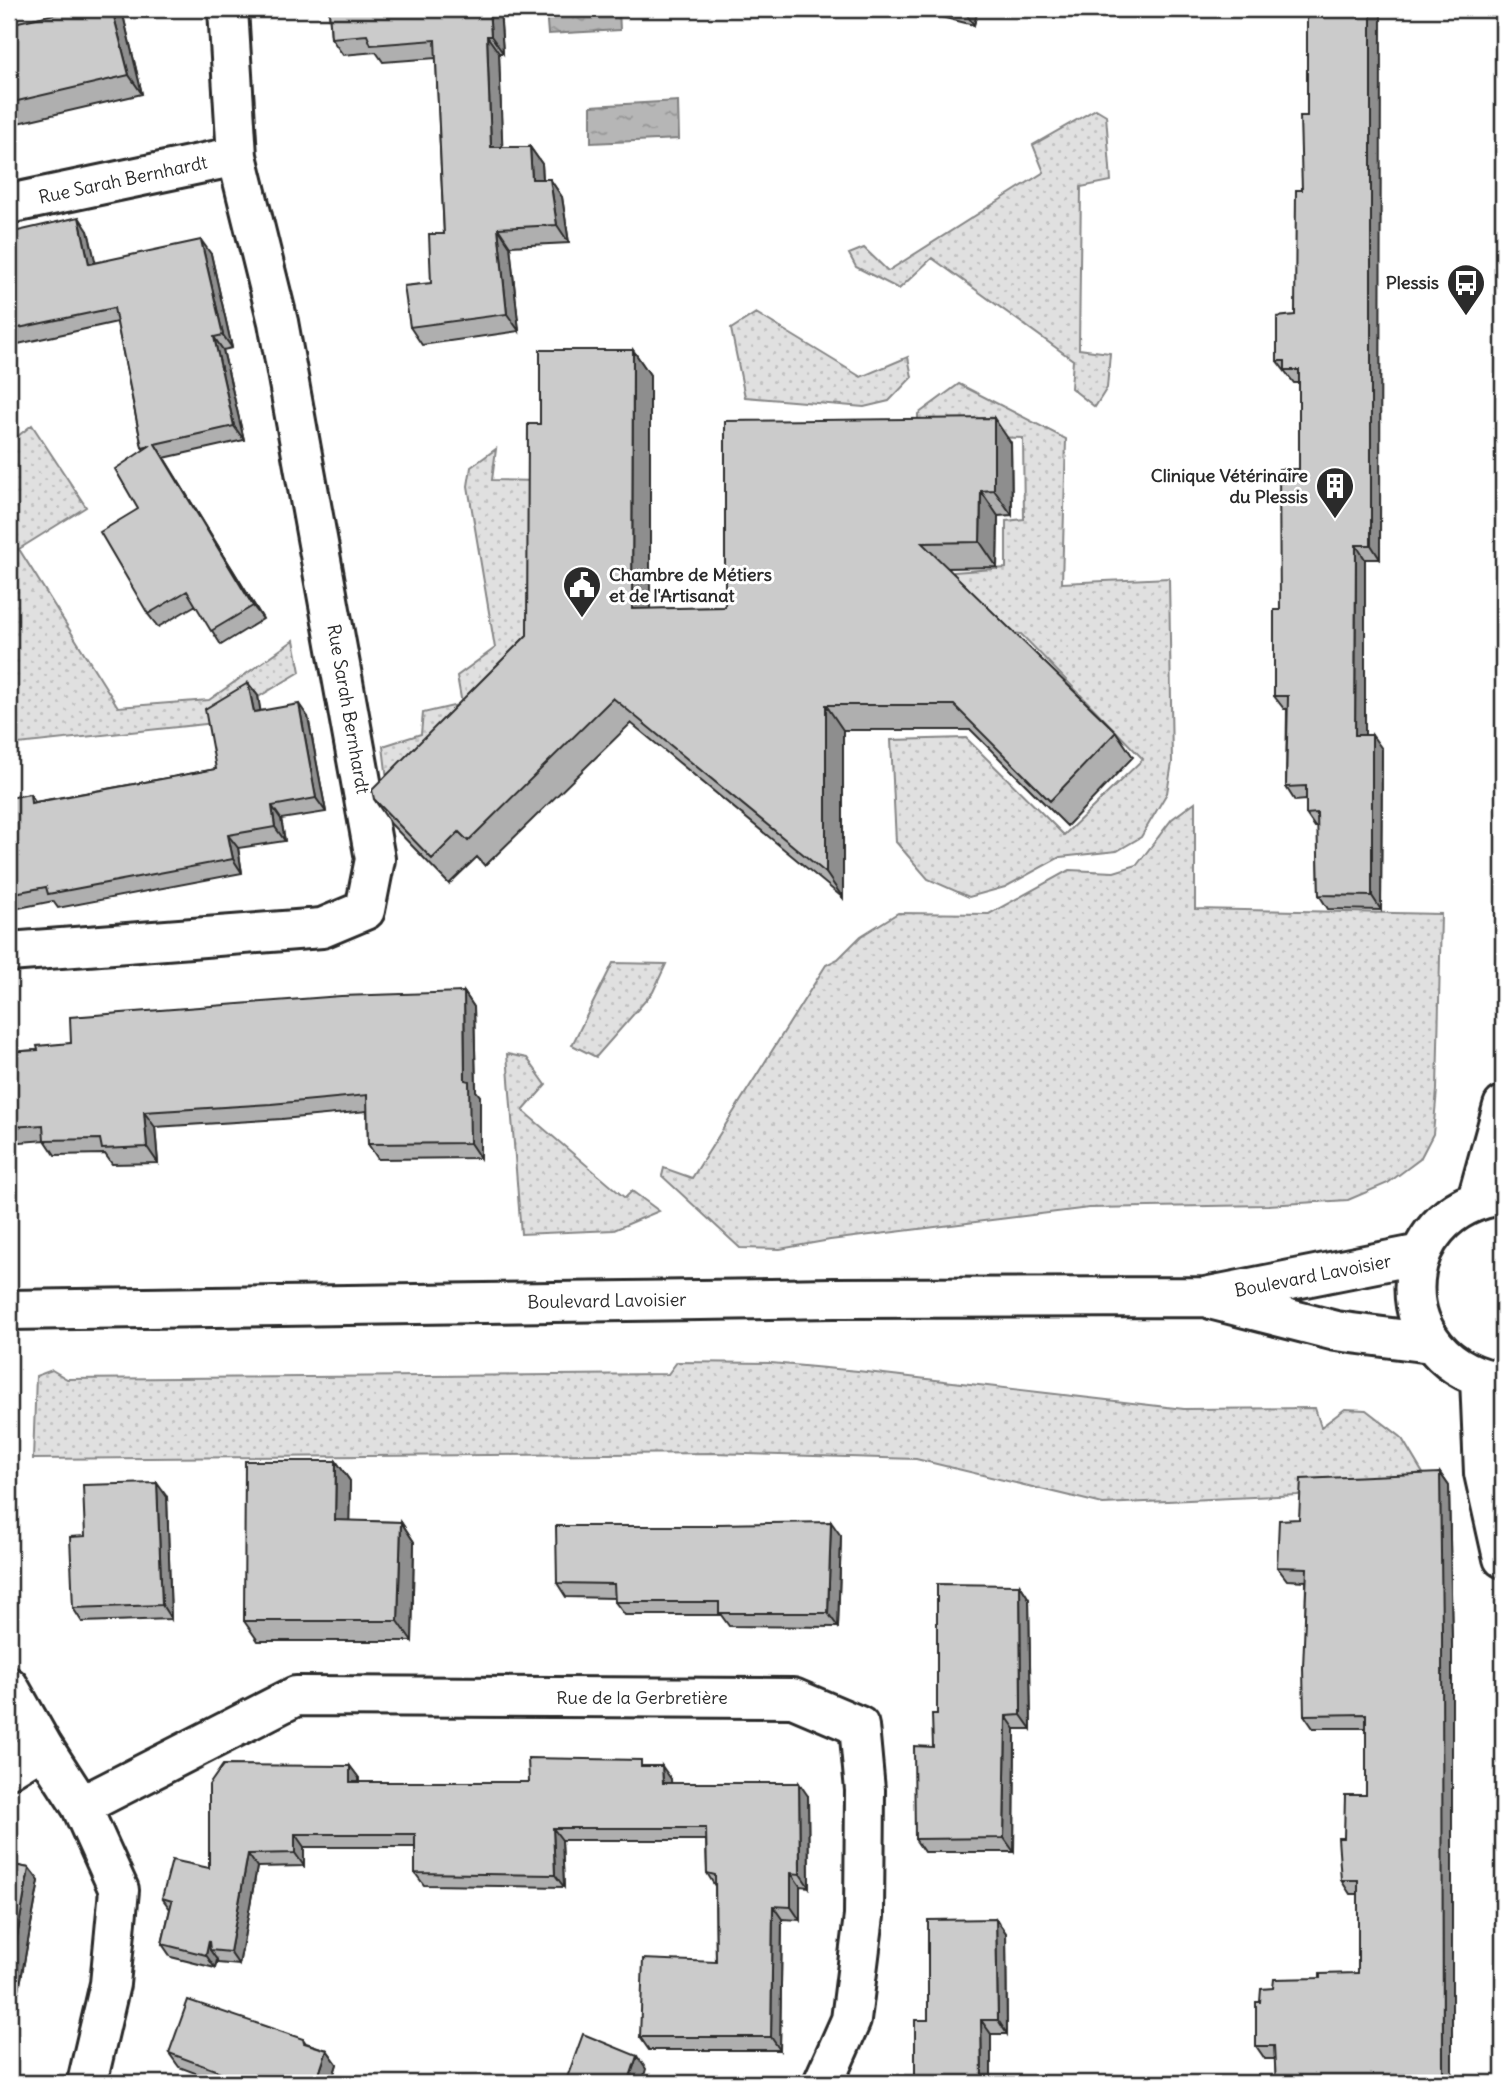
<svg xmlns="http://www.w3.org/2000/svg" width="1512" height="2092" font-family="Delius,sans-serif">
  <style>
    .grass { fill: url(#grass-dots); stroke: #868686; stroke-width: 2 }
    .water { fill: url(#water-ripples); stroke: #7e7e7e; stroke-width: 2 }
    .lines { fill: none; stroke-linecap: round; stroke-linejoin: round }
    .minor-casing { stroke: #2b2b2b; stroke-width: 44 }
    .secondary-casing { stroke: #2b2b2b; stroke-width: 44 }
    .minor { stroke: #fff; stroke-width: 38 }
    .secondary { stroke: #fff; stroke-width: 38 }
    .wall { fill: #afafaf; stroke: #2b2b2b; stroke-width: 2 }
    .shaded-wall { fill: #8e8e8e; stroke: #2b2b2b; stroke-width: 2 }
    .building { fill: #cbcbcb; stroke: #2b2b2b; stroke-width: 2 }
    .labels { text-anchor: middle; stroke-width: 6; stroke-linejoin: round; paint-order: stroke }
    .street-label { font-size: 18px; fill: #2b2b2b; stroke: #fff }
    .poi-label { font-size: 18px; font-weight: bold; fill: #2b2b2b; stroke: #fff; text-anchor: end }
  </style>
  <defs>
    <pattern id="grass-dots" width="8" height="8" patternUnits="userSpaceOnUse" patternTransform="scale(1.75)"><rect width="8" height="8" fill="#e0e0e0"/><path d="M2 2h.1M6 6h.1" fill="none" stroke="#c0c0c0" stroke-width="1.8" stroke-linecap="round"/></pattern>
    <pattern id="water-ripples" width="26" height="14" patternUnits="userSpaceOnUse" patternTransform="scale(1.75)"><rect width="26" height="14" fill="#b6b6b6"/><path d="M2 4q2-2 4 0t4 0M15 11q2-2 4 0t4 0" fill="none" stroke="#949494"/></pattern>
  </defs>
  <rect width="100%" height="100%" fill="#fff"/>
  <filter id="ink" filterUnits="userSpaceOnUse"><feTurbulence type="fractalNoise" baseFrequency=".0143" numOctaves="2"/><feDisplacementMap in="SourceGraphic" scale="14" xChannelSelector="R" yChannelSelector="G"/><feConvolveMatrix kernelMatrix="1 2 1 2 8 2 1 2 1" color-interpolation-filters="sRGB"/></filter>
  <g filter="url(#ink)">
    <path class="grass" d="M1096 109 1106 115 1111 181 1081 187 1079 349 1110 353 1107 388 1095 407 1071 388 1073 360 932 258 899 289 856 267 849 254 864 248 888 271 1044 172 1033 145Z
      M756 313 861 377 908 357 912 377 889 401 864 407 745 397 731 329Z
      M959 384 1066 439 1062 583 1169 578 1172 763 1167 793 1141 837 1117 851 1060 857 1005 887 969 897 928 879 896 842 891 740 966 738 1064 835 1143 759 1021 634 954 628V572L1006 568V521L1024 519 1023 438 918 435V414Z
      M32 425 86 507 19 549 118 707 209 700 294 640 300 672 215 723 9 745V443Z
      M496 449 492 480 541 481 538 660 388 788 383 746 421 734 423 713 462 704 457 676 495 648 468 486 471 467Z
      M1195 802V909L1441 914 1437 1090 1433 1134 1420 1159 1388 1183 1348 1200 1268 1205 1089 1208 830 1240 780 1249 740 1248 662 1176 664 1168 692 1178 826 965 838 959 861 936 898 913 989 914 1069 870 1114 872 1137 865 1172 819Z
      M613 963 666 964 653 992 596 1057 572 1045Z
      M507 1054 527 1058 546 1085 523 1111 625 1198 632 1191 659 1211 614 1230 521 1234Z
      M677 1362 771 1363 858 1371 1184 1409 1315 1408 1321 1427 1345 1409 1366 1410 1401 1437 1425 1477 1320 1485 1298 1495 1103 1504 916 1459 713 1453 33 1459 36 1376 52 1370 67 1379 668 1374Z"/>
    <path class="water" d="M546 9H619L620 30 548 34Z
      M678 101 679 139 591 143V106Z"/>
    <g class="lines">
      <defs>
        <path id="minor" d="M9 204 237 156
          M9 952 322 928 365 910 375 859 278 322 237 156 228 9
          M9 1687 43 1747 81 1806 119 1890 110 1984 87 2083
          M9 1768 43 1747
          M81 1806 296 1696 793 1698 859 1726 865 1790 864 1916 851 2020 823 2083"/>
        <path id="secondary" d="M1503 1195C1386 1210 1384 1365 1503 1382
          M1477 1200 1503 1106
          M1214 1300 1336 1331 1431 1343
          M9 1310 834 1298 1205 1297 1421 1254
          M1480 1378 1484 1473 1503 1558"/>
      </defs>
      <use href="#minor" class="minor-casing"/>
      <use href="#secondary" class="secondary-casing"/>
      <use href="#minor" class="minor"/>
      <use href="#secondary" class="secondary"/>
    </g>
    <path class="wall" d="M69 9H120L122 11 142 94 9 125V24L69 11Z
      M329 9H500L503 53H499L502 147H530L542 164 543 179H550L562 197 569 243 510 246 519 331 422 345 410 327 431 283 444 234 436 58 383 62 376 52 343 55 331 38Z
      M922 9H978L974 25 925 13Z
      M1307 116 1380 559H1365V735L1382 749 1381 910 1328 909 1319 895 1318 827H1315L1306 814V800L1295 801 1286 787 1287 709H1284L1274 696 1280 610 1299 469V383H1294L1277 361 1295 315 1302 190Z
      M88 231 95 263 211 254 232 348 223 350 244 440 164 458 263 619 221 645 196 605 158 627 148 614 138 509 144 450 142 447 117 322 9 346V233Z
      M633 350 650 375V609L725 607 1011 443 1012 515 998 516 997 567 947 568 1116 732 1133 757 1067 826 971 730H843V898L631 723 485 866 477 857 449 884 391 824 374 799 527 635 540 424Z
      M248 683 258 696 260 711 308 717 326 812 281 819 285 841 238 848 242 873 58 908 53 901 9 910V798L30 794 35 802 216 769Z
      M464 992 474 1007 476 1091 480 1096V1158L378 1159 368 1144 367 1111 282 1119 155 1127 158 1163 112 1164 105 1154 55 1155 45 1140 9 1143V1052L38 1050 71 1043Z
      M336 1461 350 1481 349 1521 401 1522 414 1542 412 1641H258L244 1621Z
      M1440 1473 1449 1486 1452 1645V2083H1276L1275 2059H1265L1256 2046 1260 2002 1273 1988 1320 1978 1358 1973V1894H1350L1341 1880 1344 1838 1366 1795V1728H1313L1304 1715 1306 1581 1287 1580 1277 1567 1299 1519Z
      M167 1497 171 1619 82 1622 73 1608 85 1536Z
      M841 1536 838 1627 729 1626 721 1615H625L615 1602V1598L566 1597 557 1583Z
      M1020 1585 1029 1599 1031 1729H1015L1014 1852H924L915 1839 933 1747 937 1714Z
      M350 1766 359 1778V1782H529L646 1766 671 1779V1783L808 1796 809 1887 800 1886V1920L782 1919 780 2050H649L640 2037 716 1962 715 1886 707 1873 706 1840H562L564 1887 424 1885 415 1873V1847H304V1866L257 1867 239 1965 218 1963 217 1960 215 1968 171 1957 162 1944 170 1909 162 1898 209 1868Z
      M9 1864 29 1868 39 1881 19 1990 9 1989Z
      M996 1919 1006 1933 1007 2034H991V2083H915L928 2020Z
      M303 2039 306 2043 327 2050 337 2064 331 2083H222L179 2067 169 2053Z"/>
    <path class="shaded-wall" d="M112 9H120L122 11 142 94 129 75Z
      M489 9H500L503 53 491 36Z
      M965 9H978L974 25 964 11Z
      M1371 9H1381L1380 559 1371 545Z
      M487 36 499 53 503 164 491 147Z
      M530 147 542 164 544 197 532 179Z
      M550 179 562 197 569 243 557 225Z
      M79 217 88 231 99 277 89 264Z
      M498 228 510 246 519 331 507 314Z
      M201 240 211 254 232 348 223 335Z
      M214 337 223 350 244 440 234 426Z
      M633 350 650 375V634L632 609Z
      M994 418 1011 443 1012 515 994 490Z
      M155 444 164 458 263 619 253 606Z
      M981 491 998 516 997 567 980 542Z
      M1356 545 1365 559V749L1355 735Z
      M248 683 258 696 263 726 254 712Z
      M299 704 308 717 326 812 316 798Z
      M826 705 843 730V898L826 873Z
      M1372 735 1382 749 1381 910 1372 896Z
      M272 806 281 819 285 841 275 827Z
      M228 835 238 848 242 873 233 859Z
      M464 992 474 1007 476 1091 480 1096V1158L470 1143 465 1080Z
      M144 1112 155 1127 158 1163 147 1147Z
      M336 1461 350 1481 349 1540 335 1520Z
      M1440 1473 1449 1486 1452 1645V2083H1443Z
      M157 1483 167 1497 171 1619 162 1605Z
      M401 1522 414 1542 412 1641 398 1621Z
      M831 1522 841 1536 838 1627 828 1613Z
      M1020 1585 1029 1599 1031 1729 1021 1715Z
      M1006 1716 1015 1729 1014 1852 1004 1838Z
      M350 1766 359 1778V1794L350 1782Z
      M662 1766 671 1779 672 1796 663 1783Z
      M799 1783 808 1796 809 1887 800 1874Z
      M553 1828 562 1840 564 1887 555 1875Z
      M295 1834 304 1847V1866L295 1853Z
      M248 1854 257 1867 239 1965 230 1952Z
      M29 1868 39 1881 19 1990 10 1977Z
      M791 1873 800 1886V1920L791 1907Z
      M773 1906 782 1919 780 2050 771 2037Z
      M996 1919 1006 1933 1007 2034 998 2020Z
      M209 1941 210 1950 217 1960 215 1968 206 1955Z
      M981 2020 991 2034V2083H982Z
      M327 2050 337 2064 331 2083H316Z
      M637 2056 646 2069 642 2083H628Z"/>
    <path class="building" d="M69 9H112L129 75 9 103V24L69 11Z
      M329 9H489L491 36H487L491 147H530L532 179H550L557 225 498 228 507 314 410 327 404 286 431 283 429 234H444L435 40 371 45 367 35 331 38Z
      M1307 9H1371V545H1356L1355 735H1372V896L1319 895 1317 813 1306 814V786L1286 787 1288 696H1274V610H1280L1279 469H1299V370H1285V361H1277V317L1295 315 1296 190H1302L1300 116H1307Z
      M79 217 89 264 201 240 223 335 214 337 234 426 155 444 253 606 211 631 187 591 148 614 100 532 138 509 115 469 151 445 142 447 114 308 9 330V233Z
      M540 350H633L632 609 725 607V421L994 418V490L981 491 980 542 922 543 1116 732 1050 801 954 705H826V873L613 698 468 841 459 832 432 859 374 799 372 790 527 635 528 424H540Z
      M248 683 254 712 299 704 316 798 272 806 275 827 228 835 233 859 48 894 46 887 9 894V798L30 794 31 803 216 769 205 709Z
      M464 992 465 1080 469 1081 470 1143 368 1144 367 1095 271 1104 144 1112 147 1147 102 1149 100 1139 44 1140 43 1125 9 1127V1052L38 1050 37 1046 71 1043 70 1017 341 996Z
      M245 1461H336L335 1520 401 1522 398 1621H244Z
      M1440 1473 1442 1632 1443 2083H1276L1274 2046H1256V2002H1260L1261 1989 1273 1988 1274 1979 1320 1978V1974L1358 1973V1880H1341L1338 1838H1344L1345 1795H1366V1714L1304 1715 1303 1668 1307 1568 1277 1567 1279 1520 1299 1519 1301 1479Z
      M157 1483 162 1605 73 1608 70 1537 85 1536 83 1485Z
      M831 1522 828 1613H719V1602H615L614 1584 557 1583 556 1526H717V1524Z
      M937 1584 1020 1585 1021 1715 1006 1716 1004 1838 915 1839 914 1746 933 1747 932 1714H937Z
      M528 1758 641 1760V1766H662L663 1783H799L800 1874 791 1873V1907L773 1906 771 2037H640L643 1959 716 1962 715 1875 707 1873 706 1828H553L555 1875 415 1873V1834H295V1853L248 1854 230 1952 210 1950 209 1941 206 1955 162 1944 172 1901 162 1898 172 1860 209 1868V1785L223 1765 350 1766V1782H529Z
      M9 1864 29 1868 10 1977H9Z
      M996 1919 998 2020H981L982 2083H915V2020H928V1920Z
      M188 2000 303 2039 304 2043 327 2050 316 2083H250L169 2053Z
      M583 2034 637 2056 628 2083H565Z
      M343 2079 356 2083H341Z"/>
  </g>
  <defs>
    <symbol id="bus-pin" viewBox="-11 -11 22 30"><path d="M0 17L-7.5 6A9.5 9.5 0 1 1 7.5 6Z" fill="#2b2b2b" stroke="#fff"/><path d="M-5-6H5V4H4V6H2V4H-2V6H-4V4H-5ZM-3.5-4V0h7V-4ZM-3.5 1.2v1.5H-2V1.2ZM2 1.2v1.5H3.5V1.2Z" fill="#fff"/></symbol>
    <symbol id="building-pin" viewBox="-11 -11 22 30"><path d="M0 17L-7.5 6A9.5 9.5 0 1 1 7.5 6Z" fill="#2b2b2b" stroke="#fff"/><path d="M-4-6H4V6H1V3H-1V6H-4ZM-2.5-4.3h1.7v1.8h-1.7ZM.8-4.3h1.7v1.8H.8ZM-2.5-1h1.7V.8h-1.7ZM.8-1h1.7V.8H.8Z" fill="#fff"/></symbol>
    <symbol id="civic-pin" viewBox="-11 -11 22 30"><path d="M0 17L-7.5 6A9.5 9.5 0 1 1 7.5 6Z" fill="#2b2b2b" stroke="#fff"/><path d="M-.6-6.5H3V-4.5H.6V-3L4-1V1h2V6H-6V1h2V-1L-.6-3ZM-1.2 2.5V6h2.4V2.5Z" fill="#fff"/></symbol>
  </defs>
  <g fill-rule="evenodd">
    <use href="#bus-pin" x="1444" y="261" width="44" height="60"/>
    <use href="#building-pin" x="1313" y="464" width="44" height="60"/>
    <use href="#civic-pin" x="560" y="563" width="44" height="60"/>
  </g>
  <g class="labels">
    <g class="street-label">
      <text transform="translate(123 180) rotate(-12)" y="6">Rue Sarah Bernhardt</text>
      <text transform="translate(348 709) rotate(80)" y="6">Rue Sarah Bernhardt</text>
      <text transform="translate(1313 1276) rotate(-11)" y="6">Boulevard Lavoisier</text>
      <text transform="translate(607 1301) rotate(-1)" y="6">Boulevard Lavoisier</text>
      <text x="642" y="1704">Rue de la Gerbretière</text>
    </g>
    <g class="poi-label">
      <text x="1439" y="289">Plessis</text>
      <text x="1308" y="482">Clinique Vétérinaire<tspan x="1308" dy="21">du Plessis</tspan></text>
      <text x="609" y="581" text-anchor="start">Chambre de Métiers<tspan x="609" dy="21">et de l'Artisanat</tspan></text>
    </g>
  </g>
  <rect width="1512" height="2092" fill="none" stroke="#fff" stroke-width="35"/>
  <rect x="18" y="18" width="1477" height="2057" fill="none" stroke="#2b2b2b" stroke-width="2.5" filter="url(#ink)"/>
</svg>
